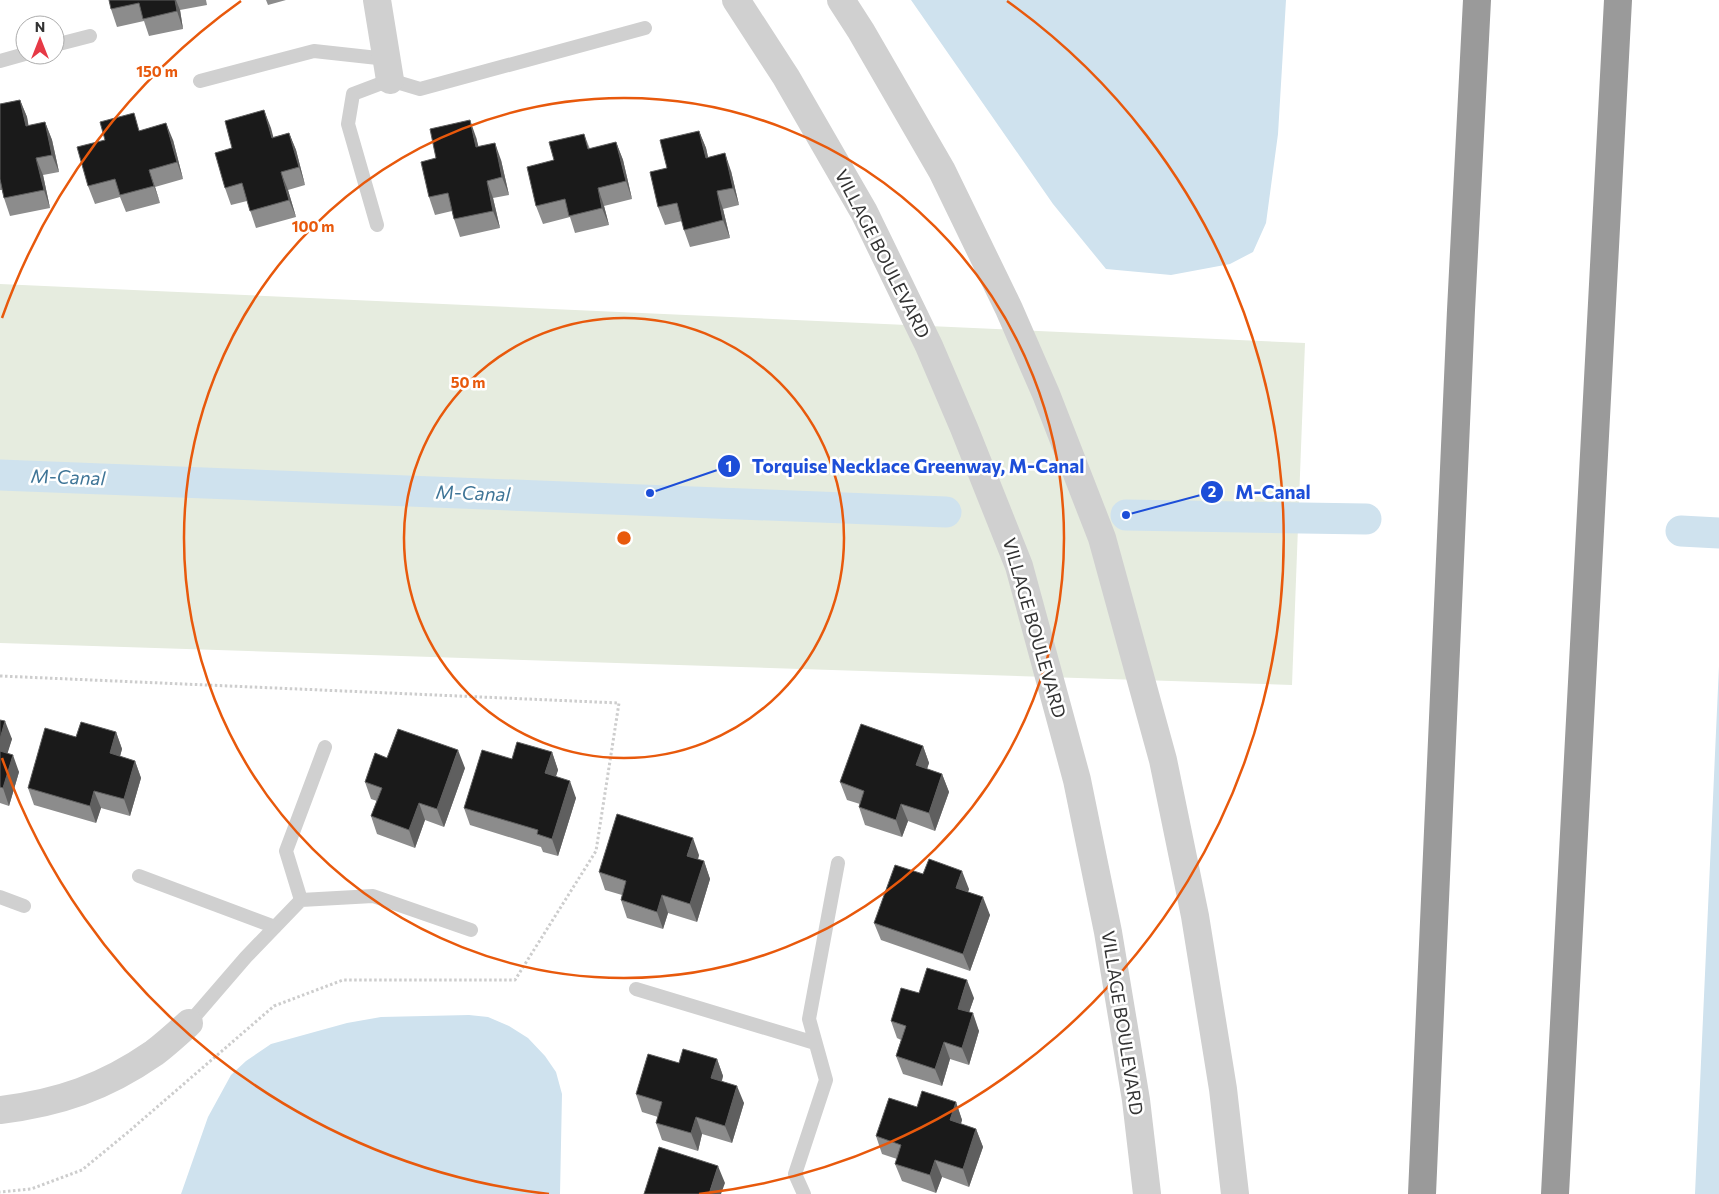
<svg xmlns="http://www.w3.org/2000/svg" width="1719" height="1194" font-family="Commissioner,sans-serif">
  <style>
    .green { fill: #e6ecdf }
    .water { fill: #cfe2ee }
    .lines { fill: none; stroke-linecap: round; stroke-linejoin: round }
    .canal { stroke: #cfe2ee; stroke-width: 31 }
    .path { stroke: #cdcdcd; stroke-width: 3; stroke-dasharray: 2.5 2.5; stroke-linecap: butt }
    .service { stroke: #d0d0d0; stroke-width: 14 }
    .minor { stroke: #d0d0d0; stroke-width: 28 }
    .tertiary { stroke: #d0d0d0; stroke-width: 28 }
    .motorway { stroke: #9a9a9a; stroke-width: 28 }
    .wall { fill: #8c8c8c }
    .shaded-wall { fill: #5f5f5f }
    .building { fill: #1a1a1a; stroke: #5f5f5f }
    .ring { fill: none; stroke: #e8590c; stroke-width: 2.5 }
    .labels { text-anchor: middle; stroke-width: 5; stroke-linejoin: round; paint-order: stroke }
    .street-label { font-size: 18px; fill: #333; stroke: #fff }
    .water-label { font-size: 19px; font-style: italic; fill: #3f7597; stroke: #fff }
    .centre { fill: #e8590c; stroke: #fff; stroke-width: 2.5 }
    .ring-label { font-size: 15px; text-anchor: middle; font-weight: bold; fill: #e8590c; stroke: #fff; stroke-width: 5; stroke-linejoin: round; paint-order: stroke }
    .leader { fill: none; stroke: #1d4ed8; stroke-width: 2 }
    .callout-dot { fill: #1d4ed8; stroke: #fff; stroke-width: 2 }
    .mark-label { font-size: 15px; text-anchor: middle; font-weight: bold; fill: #fff }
    .callout-label { font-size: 19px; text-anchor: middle; font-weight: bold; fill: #1d4ed8; stroke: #fff; stroke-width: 5; stroke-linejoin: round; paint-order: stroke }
  </style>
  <rect width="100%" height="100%" fill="#fff"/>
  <path class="green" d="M0 284 1305 343 1292 685 0 643Z"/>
  <path class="water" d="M911 0H1286L1278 134 1266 223 1253 252 1230 264 1171 275 1106 269 1053 204Z
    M1719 666V1194H1695Z
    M469 1015 488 1017 509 1026 528 1038 545 1056 556 1072 562 1094 560 1194H181L208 1117 231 1075 246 1061 271 1044 347 1023 381 1017Z"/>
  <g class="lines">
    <path class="canal" d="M0 475 946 512
      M1126 515 1366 519
      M1681 531 1719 533"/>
    <path class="path" d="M0 676 619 703 596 851 515 980H343L274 1006 127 1133 82 1170 31 1189 0 1192"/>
    <path class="service" d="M55 45 90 36
      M0 61 25 54
      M200 81 314 51 387 59
      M377 225 348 124 353 94 390 80 420 89 645 28
      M139 876 275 927
      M0 897 24 906
      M301 900 286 851 325 747
      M636 989 815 1043
      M189 1023 246 957 301 900 373 896 471 930
      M804 1194 795 1174 826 1080 809 1019 838 863"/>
    <path class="minor" d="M377 0 390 80
      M0 1110C59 1103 105 1087 154 1053 166 1044 178 1033 189 1023"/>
    <path class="tertiary" d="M736 0 786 77 864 212 929 346 964 428 1019 566 1077 780 1108 932 1136 1100 1147 1194
      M841 0 861 31 942 171 1009 309 1046 394 1102 538 1163 760 1195 916 1223 1089 1235 1194"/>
    <path class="motorway" d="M1422 1194 1461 310 1477 0
      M1555 1194 1618 0"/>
  </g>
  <path class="wall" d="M109 0H206L207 5 180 10 183 29 149 36 144 21 117 27 111 9Z
    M266 0H286L268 5Z
    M20 100 27 117 28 126 45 122 52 140 59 172 43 175 50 208 10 216 4 198 2 190H0V104Z
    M264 110 273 137 289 133 296 150 305 185 288 190 296 217 256 228 247 201 231 205 225 188Z
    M140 130 173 140 183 179 155 187 160 203 126 212 120 197 95 204 88 186Z
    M699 131 706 148 708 157 731 171 739 205 723 209 730 238 690 247 684 230 682 221 665 225 658 207 667 168Z
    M584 134 590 149 616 142 623 160 632 199 604 206 609 225 575 233 570 217 543 224 536 206 554 160Z
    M476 137 478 146 501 160 509 195 493 198 500 228 460 237 454 219 452 211 435 215 429 197 436 158Z
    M0 720 12 739 7 753 19 772 9 806 0 803Z
    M116 732 122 749 120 756 135 761 141 778 130 816 101 808 96 823 34 805 28 788 76 737Z
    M923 746 929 763 927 769 942 774 949 792 935 831 908 821 902 837 865 825 859 807 860 804 847 800 840 782Z
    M552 752 558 770 556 776 576 798 558 856 543 852 541 847 470 825 464 808 512 759Z
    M387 758 465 768 444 827 425 820 415 848 377 834 371 816 377 801 371 799 365 782Z
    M699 855 698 860 704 861 710 879 697 922 668 913 663 929 627 918 621 900 622 895 605 890 599 872Z
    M923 874 969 889 968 892 990 915 970 971 881 940 874 923Z
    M919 993 974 998 969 1012 979 1031 969 1065 950 1059 942 1086 903 1074 896 1056 901 1040 897 1038 891 1021Z
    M717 1059 723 1076 722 1081 744 1103 732 1143 702 1134 698 1151 662 1140 656 1123 658 1117 642 1112 636 1094 679 1063Z
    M956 1102 962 1120 961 1124 976 1129 983 1147 969 1187 942 1177 936 1193 902 1181 895 1164 897 1159 882 1154 876 1136 917 1107Z"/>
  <path class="shaded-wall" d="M175 0H176L180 10 183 29 177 11Z
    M20 100 27 117 32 144 26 126Z
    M264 110 271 128 278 155 272 138Z
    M470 120 476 137 483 164 476 147Z
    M45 122 52 140 59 172 52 155Z
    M166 123 173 140 183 179 177 162Z
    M699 131 706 148 712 175 706 158Z
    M289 133 296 150 305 185 299 167Z
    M616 142 623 160 632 199 626 181Z
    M495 143 501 160 509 195 502 177Z
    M725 153 731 171 739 205 733 188Z
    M36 158 43 175 50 208 44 190Z
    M149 170 155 187 160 203 154 186Z
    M281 172 288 190 296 217 289 200Z
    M487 181 493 198 500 228 493 211Z
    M598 188 604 206 609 225 602 208Z
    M717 191 723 209 730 238 723 220Z
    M5 721 12 739 3 768 0 759V739Z
    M116 732 122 749 116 771 110 753Z
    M923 746 929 763 922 783 916 765Z
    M458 750 465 768 444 827 437 809Z
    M552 752 558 770 551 791 545 773Z
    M13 755 19 772 9 806 3 788Z
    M135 761 141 778 130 816 124 799Z
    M942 774 949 792 935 831 929 813Z
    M570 781 576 798 558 856 552 839Z
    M94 791 101 808 96 823 90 806Z
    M419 803 425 820 415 848 409 830Z
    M901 804 908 821 902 837 896 820Z
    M693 838 699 855 693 874 687 856Z
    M704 861 710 879 697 922 690 904Z
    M962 871 969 889 963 906 956 888Z
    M662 895 668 913 663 929 657 912Z
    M983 897 990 915 970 971 963 954Z
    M967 980 974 998 964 1027 958 1009Z
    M973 1013 979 1031 969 1065 962 1048Z
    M944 1042 950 1059 942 1086 935 1069Z
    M717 1059 723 1076 717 1096 711 1078Z
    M737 1086 744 1103 732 1143 725 1126Z
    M956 1102 962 1120 956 1138 950 1120Z
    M696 1117 702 1134 698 1151 691 1133Z
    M976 1129 983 1147 969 1187 963 1169Z
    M935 1160 942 1177 936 1193 930 1175Z
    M718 1166 725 1183 721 1194H709Z"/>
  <path class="building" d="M109 0H175L177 11 143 19 139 3 111 9Z
    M20 100 26 126 45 122 52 155 36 158 44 190 4 198 0 179V104Z
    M264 110 272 138 289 133 299 167 281 172 289 200 250 211 242 183 225 188 215 153 232 148 225 121Z
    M134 113 139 131 166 123 177 162 149 170 154 186 120 195 115 179 88 186 77 147 105 140 100 122Z
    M470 120 476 147 495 143 502 177 487 181 493 211 454 219 448 193 429 197 421 162 436 158 430 129Z
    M699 131 706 158 725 153 733 188 717 191 723 220 684 230 677 203 658 207 650 172 667 168 660 140Z
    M584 134 588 149 616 142 626 181 598 188 602 208 569 216 565 199 536 206 527 167 554 160 549 142Z
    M0 720 5 721 0 739Z
    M81 722 116 732 110 753 135 761 124 799 94 791 90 806 28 788 45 728 76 737Z
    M861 724 923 746 916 765 942 774 929 813 901 804 896 820 859 807 864 791 840 782Z
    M398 729 458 750 437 809 419 803 409 830 371 816 382 788 365 782 375 753 387 758Z
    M517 742 552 752 545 773 570 781 552 839 537 834 538 830 464 808 482 750 512 759Z
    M0 751 13 755 3 788 0 787Z
    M617 814 693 838 687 856 704 861 690 904 662 895 657 912 621 900 626 881 599 872Z
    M929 859 962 871 956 888 983 897 963 954 874 923 895 865 923 874Z
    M927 968 967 980 958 1009 973 1013 962 1048 944 1042 935 1069 896 1056 906 1026 891 1021 901 988 919 993Z
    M683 1049 717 1059 711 1078 737 1086 725 1126 696 1117 691 1133 656 1123 662 1102 636 1094 648 1054 679 1063Z
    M922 1091 956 1102 950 1120 976 1129 963 1169 935 1160 930 1175 895 1164 901 1145 876 1136 889 1098 917 1107Z
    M659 1147 718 1166 709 1194H644Z"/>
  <g class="ring">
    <circle cx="624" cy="538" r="220"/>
    <circle cx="624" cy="538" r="440"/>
    <path d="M549 1194A660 660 0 0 1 2 758M2 318A660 660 0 0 1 241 1M1007 1A660 660 0 0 1 699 1194"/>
  </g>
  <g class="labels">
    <g class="street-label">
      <text transform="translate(882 254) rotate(63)" y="6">VILLAGE BOULEVARD</text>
      <text transform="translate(1034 628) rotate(74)" y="6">VILLAGE BOULEVARD</text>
      <text transform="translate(1122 1023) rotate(81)" y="6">VILLAGE BOULEVARD</text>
    </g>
    <g class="water-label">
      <text transform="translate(68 477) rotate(2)" y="7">M-Canal</text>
      <text transform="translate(473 493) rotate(2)" y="7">M-Canal</text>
    </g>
  </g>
  <circle cx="624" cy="538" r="8" class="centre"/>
  <g class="ring-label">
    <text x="157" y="77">150 m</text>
    <text x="313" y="232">100 m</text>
    <text x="468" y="388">50 m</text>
  </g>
  <path class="leader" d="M650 493L729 466M1126 515L1212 492"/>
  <g class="callout-dot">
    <circle cx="650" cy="493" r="5"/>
    <circle cx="1126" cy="515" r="5"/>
    <circle cx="729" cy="466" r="12"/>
    <circle cx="1212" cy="492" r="12"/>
  </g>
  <g class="mark-label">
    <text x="729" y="472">1</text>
    <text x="1212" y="497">2</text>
  </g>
  <g class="callout-label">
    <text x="918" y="473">Torquise Necklace Greenway, M-Canal</text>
    <text x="1273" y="499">M-Canal</text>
  </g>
  <g transform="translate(40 40)"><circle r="24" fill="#ffffff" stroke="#adadad"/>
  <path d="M0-4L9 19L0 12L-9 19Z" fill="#e63946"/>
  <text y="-8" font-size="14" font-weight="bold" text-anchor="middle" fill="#333333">N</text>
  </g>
</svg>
